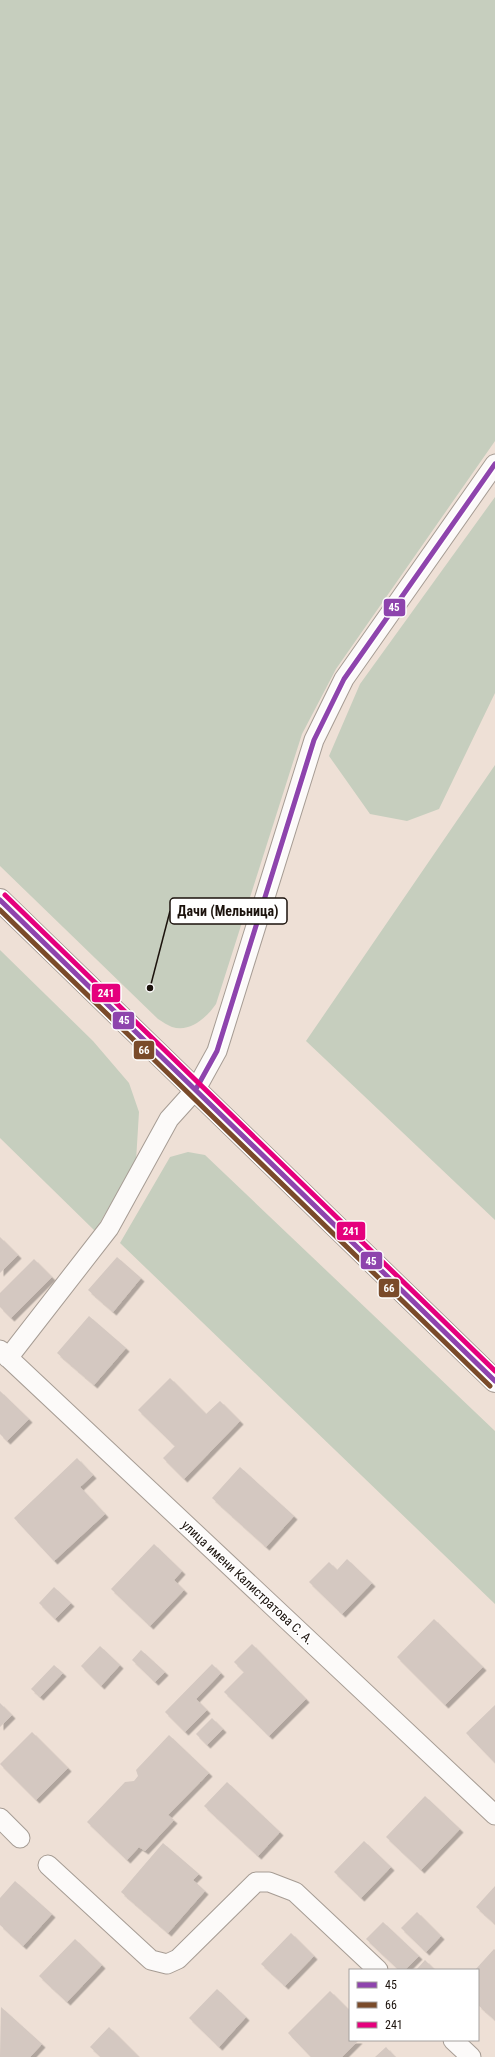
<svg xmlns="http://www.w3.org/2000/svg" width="495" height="2057" font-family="'Roboto Condensed',sans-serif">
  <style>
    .green { fill: #c6cebe }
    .building { fill: #d4c8c1; filter: url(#shadow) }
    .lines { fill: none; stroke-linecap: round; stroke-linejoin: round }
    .minor-casing { stroke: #a69c94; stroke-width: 21 }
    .primary-casing { stroke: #a69c94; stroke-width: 24 }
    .minor { stroke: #fcfaf9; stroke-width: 19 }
    .primary { stroke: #fcfaf9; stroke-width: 22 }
    .bus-1-casing { stroke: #fff; stroke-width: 8 }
    .bus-2-casing { stroke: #fff; stroke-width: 8 }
    .bus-3-casing { stroke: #fff; stroke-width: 8 }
    .bus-1 { stroke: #8e44ad; stroke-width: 5 }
    .bus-2 { stroke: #7a4b2a; stroke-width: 5 }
    .bus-3 { stroke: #e5007d; stroke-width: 5 }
    .labels { text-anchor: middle; stroke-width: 3; stroke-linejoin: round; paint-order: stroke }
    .street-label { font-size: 13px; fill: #1b120c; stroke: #fff }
    .leader { fill: none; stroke: #1b120c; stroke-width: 1.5 }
    .callout-dot { fill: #1b120c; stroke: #fff; stroke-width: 1.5 }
    .callout { fill: #fff; stroke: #1b120c; stroke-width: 1.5 }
    .callout-label { font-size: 14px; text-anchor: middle; font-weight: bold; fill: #1b120c }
    .line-badge { stroke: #fff; stroke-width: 1.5 }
    .badge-label { font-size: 11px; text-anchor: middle; font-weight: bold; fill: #fff }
  </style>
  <defs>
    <filter id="shadow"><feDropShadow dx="3.5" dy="3.5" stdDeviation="0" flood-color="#0004"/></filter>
  </defs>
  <rect width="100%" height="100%" fill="#eee0d6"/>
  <path class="green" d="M0 0H495V441L336 669 302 734 216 1004C207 1017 190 1033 172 1027 167 1025 163 1022 158 1019L0 866Z
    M495 497V693L439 809 407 821 370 814 329 756 360 684Z
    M495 765V1220L306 1041Z
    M0 950 93 1041 129 1083 139 1112 136 1161 95 1231 0 1138Z
    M188 1152 205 1155 495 1431V1604L120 1243 170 1157Z"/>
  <path class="building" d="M0 1237 18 1255 0 1273Z
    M117 1257 141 1278 113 1312 88 1290Z
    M34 1259 52 1277 11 1318 0 1307V1293Z
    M89 1316 126 1348 94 1385 57 1353Z
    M170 1378 206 1414 220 1401 240 1421 184 1479 163 1458 175 1446 138 1410Z
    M0 1391 29 1419 7 1441 0 1434Z
    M77 1458 93 1475 80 1487 105 1514 54 1561 14 1518Z
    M240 1467 294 1516 266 1547 212 1498Z
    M154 1544 182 1571 174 1580 184 1590 150 1626 111 1589Z
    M347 1559 372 1583 342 1614 309 1582 329 1562 337 1570Z
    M54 1587 71 1603 55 1619 39 1603Z
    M434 1619 483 1667 445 1705 397 1657Z
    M252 1644 306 1699 269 1736 224 1692 244 1672 234 1662Z
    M100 1646 120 1665 101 1686 81 1666Z
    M141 1650 165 1672 155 1682 132 1660Z
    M212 1664 221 1673 196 1699 207 1710 185 1732 165 1712Z
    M54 1665 63 1673 40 1697 31 1689Z
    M0 1703 12 1715 0 1727Z
    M495 1705V1763L466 1733Z
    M212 1718 223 1729 207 1745 196 1734Z
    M32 1732 68 1768 36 1800 0 1764Z
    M169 1735 209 1773 168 1815 174 1820 145 1851 139 1847 127 1860 87 1822 125 1782 134 1781 138 1776 136 1770Z
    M227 1782 280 1832 258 1856 204 1806Z
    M425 1796 460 1829 421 1870 386 1837Z
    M364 1841 391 1867 361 1898 334 1872Z
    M163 1843 199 1874 193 1880 205 1891 168 1933 121 1892Z
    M15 1881 52 1914 23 1946 0 1925V1898Z
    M495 1886V1924L476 1907Z
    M417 1912 441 1936 426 1952 401 1928Z
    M383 1922 419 1956 405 1970H399L366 1939Z
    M291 1933 314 1956 285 1986 261 1964Z
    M75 1939 102 1965 67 2002 39 1976Z
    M494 1949 495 1950V2020L478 2005V1970H475Z
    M425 1960 435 1970H416Z
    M217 1989 246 2017 219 2047 189 2018Z
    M330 1991 350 2011V2040H359L342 2057H311L288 2033Z
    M1 2007 42 2044 30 2057H0Z
    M109 2027 139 2057H101L90 2047Z
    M386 2047 395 2057H375Z"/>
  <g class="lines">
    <defs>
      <path id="minor" d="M0 1350 495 1815
        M8 1358 109 1228 169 1119 196 1089 217 1051 314 740 344 679 495 464
        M0 1818 20 1838
        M48 1865 151 1960 167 1964 178 1959 256 1882H269L295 1892 378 1970
        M453 2040 471 2057"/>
      <path id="primary" d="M0 900 495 1381"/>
    </defs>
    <use href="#minor" class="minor-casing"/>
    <use href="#primary" class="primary-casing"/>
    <use href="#minor" class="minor"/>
    <use href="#primary" class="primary"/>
    <defs>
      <path id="bus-1" d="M0 900 495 1381
        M196 1089 217 1051 314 740 344 679 495 464"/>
      <path id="bus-2" d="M0 910 490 1386"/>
      <path id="bus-3" d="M5 895 495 1371"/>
    </defs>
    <use href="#bus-1" class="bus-1-casing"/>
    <use href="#bus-2" class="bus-2-casing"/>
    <use href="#bus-3" class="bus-3-casing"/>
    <use href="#bus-1" class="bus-1"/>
    <use href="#bus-2" class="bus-2"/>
    <use href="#bus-3" class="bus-3"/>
  </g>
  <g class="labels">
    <g class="street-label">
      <text transform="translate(248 1582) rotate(43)" y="5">улица имени Калистратова С. А.</text>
    </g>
  </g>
  <path class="leader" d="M150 988L170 911"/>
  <circle class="callout-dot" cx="150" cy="988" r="4"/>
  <rect class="callout" x="170" y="898" width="117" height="26" rx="4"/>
  <g class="callout-label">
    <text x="228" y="916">Дачи (Мельница)</text>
  </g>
  <g class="line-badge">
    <rect x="383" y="598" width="23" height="19" rx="4" fill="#8e44ad"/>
    <rect x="91" y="983" width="30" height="20" rx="4" fill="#e5007d"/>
    <rect x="112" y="1011" width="23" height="19" rx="4" fill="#8e44ad"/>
    <rect x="133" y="1040" width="22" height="20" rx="4" fill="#7a4b2a"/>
    <rect x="336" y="1221" width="30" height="20" rx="4" fill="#e5007d"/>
    <rect x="360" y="1251" width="23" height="19" rx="4" fill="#8e44ad"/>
    <rect x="378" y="1278" width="22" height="20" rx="4" fill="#7a4b2a"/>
  </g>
  <g class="badge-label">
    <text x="394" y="611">45</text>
    <text x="106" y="997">241</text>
    <text x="124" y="1024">45</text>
    <text x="144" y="1054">66</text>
    <text x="351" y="1235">241</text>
    <text x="371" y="1265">45</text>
    <text x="389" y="1292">66</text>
  </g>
  <rect x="349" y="1969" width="130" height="72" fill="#ffffff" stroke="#a4a09e"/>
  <rect x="357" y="1982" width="20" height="6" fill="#8e44ad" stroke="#a4a09e"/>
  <text x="385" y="1989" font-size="12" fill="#1b120c">45</text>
  <rect x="357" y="2002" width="20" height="6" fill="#7a4b2a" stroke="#a4a09e"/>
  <text x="385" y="2009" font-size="12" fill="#1b120c">66</text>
  <rect x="357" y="2022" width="20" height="6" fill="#e5007d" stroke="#a4a09e"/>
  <text x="385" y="2029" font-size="12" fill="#1b120c">241</text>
</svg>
